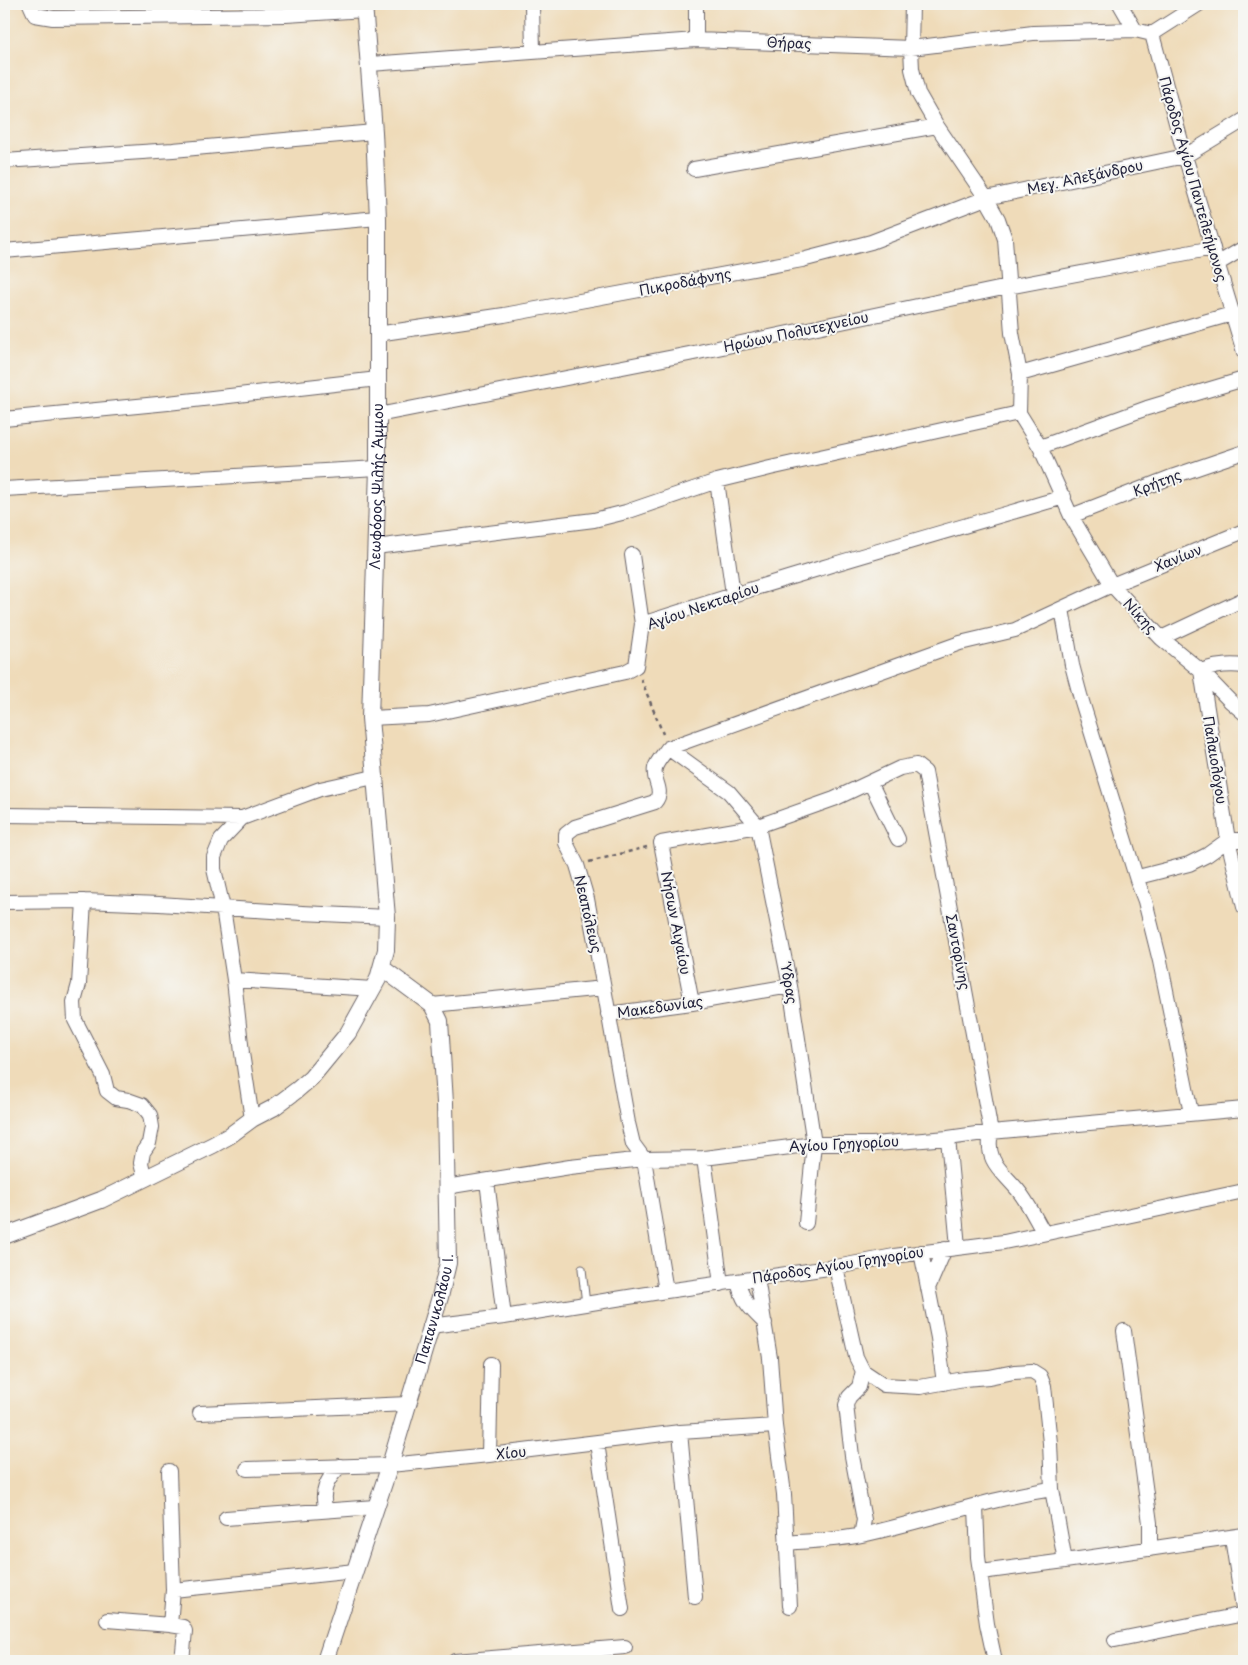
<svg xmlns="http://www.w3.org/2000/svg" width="1248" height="1665" font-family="'Playpen Sans',sans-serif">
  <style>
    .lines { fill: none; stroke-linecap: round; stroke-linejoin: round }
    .service-casing { stroke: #6a6367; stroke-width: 9 }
    .minor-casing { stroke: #6a6367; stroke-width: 16 }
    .tertiary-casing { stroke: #6a6367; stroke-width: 18 }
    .path { stroke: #6a6367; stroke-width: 2.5; stroke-dasharray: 4 4; stroke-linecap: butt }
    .service { stroke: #fff; stroke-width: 7 }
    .minor { stroke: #fff; stroke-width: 14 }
    .tertiary { stroke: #fff; stroke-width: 16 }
    .labels { text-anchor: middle; stroke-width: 4; stroke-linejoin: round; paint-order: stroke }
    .street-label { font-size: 14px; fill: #22223b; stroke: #f6f6f2 }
  </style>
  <rect width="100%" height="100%" fill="#f6f6f2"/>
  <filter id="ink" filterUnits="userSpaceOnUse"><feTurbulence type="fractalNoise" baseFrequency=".02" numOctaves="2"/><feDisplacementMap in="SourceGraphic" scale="10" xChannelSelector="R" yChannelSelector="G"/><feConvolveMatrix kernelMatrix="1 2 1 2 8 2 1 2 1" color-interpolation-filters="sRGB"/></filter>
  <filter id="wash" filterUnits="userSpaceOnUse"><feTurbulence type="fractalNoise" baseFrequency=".0096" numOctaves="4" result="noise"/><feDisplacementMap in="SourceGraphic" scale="20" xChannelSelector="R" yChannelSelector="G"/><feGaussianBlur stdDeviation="1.12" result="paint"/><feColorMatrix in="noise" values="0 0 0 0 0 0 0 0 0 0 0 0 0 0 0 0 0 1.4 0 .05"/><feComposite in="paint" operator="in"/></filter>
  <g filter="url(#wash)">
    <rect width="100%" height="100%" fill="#efdbb9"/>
  </g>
  <g filter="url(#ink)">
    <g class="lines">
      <defs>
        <path id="service" d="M582 1269 586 1304"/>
        <path id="minor" d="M30 4 35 15 53 18 286 15 365 10
          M532 4 533 52
          M696 4V40
          M912 4 911 48 912 69 918 93 937 126 986 198 998 219 1005 239 1012 333 1020 374 1019 413 1040 447 1071 516 1112 585 1161 638 1201 671 1230 701 1244 713
          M1120 4 1135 30
          M1152 34 1185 156 1244 352
          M370 64 696 40 911 48 1033 33 1135 30 1152 34 1199 4
          M4 161 173 150 374 132
          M694 169 937 126
          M4 251 378 218
          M1217 264 1244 248
          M377 334 504 315 802 260 871 242 986 198 1185 156 1244 120
          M1020 374 1232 314
          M378 415 689 354 1008 287 1213 248
          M4 419 168 403 378 379
          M1040 447 1147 408 1244 379
          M717 481 733 594
          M4 489 378 468
          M1071 516 1174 476 1244 452
          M375 547 594 520 626 512 717 481 770 468 1019 413
          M632 555 642 624
          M1062 609 1072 665 1080 695 1137 880 1145 901 1160 961 1191 1113
          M1161 638 1244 599
          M1244 666C1228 664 1216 665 1201 671L1228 840 1244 907
          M370 718 429 715 625 672 636 666 642 624C782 578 923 538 1064 497
          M668 748 729 792 758 826
          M870 782 898 839
          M4 815 242 818 320 789 374 777
          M242 818 221 840 214 857V869L223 908 234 980 242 1053 252 1119
          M758 826 790 986 814 1144 806 1223
          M1137 880 1142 876 1189 864 1207 855 1228 840H1244
          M84 901 79 984 74 1002 75 1020 103 1075 107 1091 116 1098 128 1100 142 1105 150 1115 152 1127 149 1143 143 1152 141 1163 145 1179
          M4 902 84 901 159 904 302 913 387 917
          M234 980 373 989
          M604 988 587 899 577 865 566 843V834L575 827 655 802C665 790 652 781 655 768 657 761 664 754 668 748L960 643 1015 630 1112 585 1244 531
          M692 1003 661 843 758 826 834 799 900 768 916 765 925 772 991 1132C985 1161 1000 1169 1017 1189 1028 1202 1035 1218 1044 1233
          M432 1005 604 988 628 1123 633 1144 644 1159 666 1291
          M608 1014 692 1003 790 986
          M948 1138 958 1247
          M704 1158 721 1284
          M487 1181 504 1317
          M446 1187 570 1167 644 1159 704 1158 814 1144H873L948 1138 991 1132 1244 1109
          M921 1252 938 1338 944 1383
          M757 1278 770 1358 775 1426 784 1494 790 1606
          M738 1281C742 1302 751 1309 765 1323
          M928 1288 945 1249
          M430 1326 504 1317 666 1291 836 1267 894 1256 1004 1242 1244 1191
          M1124 1331 1150 1523V1549
          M200 1413 408 1404
          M680 1432 695 1597
          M597 1443 622 1609
          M489 1455 491 1364
          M247 1469 390 1465 489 1455 680 1432 775 1426
          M169 1471 173 1590 170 1625
          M1052 1489 1065 1561
          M976 1507 978 1557 987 1624 995 1661
          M326 1510C320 1492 327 1479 340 1466
          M226 1518 375 1507
          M861 1535 864 1520 852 1456 846 1405 849 1397 859 1387 863 1371
          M1232 1538 1244 1614
          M786 1543C811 1541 838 1540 862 1535 926 1521 987 1499 1052 1489L1050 1443 1044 1386 1040 1376 1032 1371 1014 1372 989 1377 964 1379 920 1387 884 1385 863 1371 856 1357 836 1267
          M981 1572 1065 1561 1244 1535
          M173 1590 355 1571
          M107 1620 170 1625 183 1627 185 1631 182 1661
          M1115 1640 1244 1614
          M455 1661 625 1647"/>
        <g id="tertiary">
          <path id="s1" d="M4 1236 101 1200 213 1145 229 1136 252 1119 273 1108 297 1090 311 1078 348 1033 378 979 386 950 387 917 370 718 378 468V218L374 132 364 4"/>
          <path id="s2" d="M325 1661 390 1465 440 1297 448 1263 445 1103 440 1021 432 1005 382 968"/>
        </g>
      </defs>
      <use href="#service" class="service-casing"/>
      <use href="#minor" class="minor-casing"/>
      <use href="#tertiary" class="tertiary-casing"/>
      <path class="path" d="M641 679 663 734
        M589 862 647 847"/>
      <use href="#service" class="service"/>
      <use href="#minor" class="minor"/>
      <use href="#tertiary" class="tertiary"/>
    </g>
  </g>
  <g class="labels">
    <g class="street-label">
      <text transform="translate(789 43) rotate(2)" y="5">Θήρας</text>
      <text transform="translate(1085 177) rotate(-12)" y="5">Μεγ. Αλεξάνδρου</text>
      <text transform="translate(1193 179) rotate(74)" y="5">Πάροδος Αγίου Παντελεήμονος</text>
      <text transform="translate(685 282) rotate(-11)" y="5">Πικροδάφνης</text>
      <text transform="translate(796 332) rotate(-12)" y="5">Ηρώων Πολυτεχνείου</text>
      <text transform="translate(1157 483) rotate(-21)" y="5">Κρήτης</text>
      <text dy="5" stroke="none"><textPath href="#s1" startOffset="962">Λεωφόρος Ψιλής Άμμου</textPath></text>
      <text transform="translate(1178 558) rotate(-22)" y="5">Χανίων</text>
      <text transform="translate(703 606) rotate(-19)" y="5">Αγίου Νεκταρίου</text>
      <text transform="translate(1140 616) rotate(47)" y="5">Νίκης</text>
      <text transform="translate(1215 760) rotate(81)" y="5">Παλαιολόγου</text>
      <text transform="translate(588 914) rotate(77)" y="5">Νεαπόλεως</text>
      <text transform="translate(676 923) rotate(79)" y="5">Νήσων Αιγαίου</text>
      <text transform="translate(958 952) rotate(79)" y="5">Σαντορίνης</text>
      <text transform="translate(789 984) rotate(80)" y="5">Ύδρας</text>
      <text transform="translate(660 1007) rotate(-8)" y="5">Μακεδωνίας</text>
      <text transform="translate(844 1144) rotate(-3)" y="5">Αγίου Γρηγορίου</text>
      <text transform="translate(838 1265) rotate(-9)" y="5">Πάροδος Αγίου Γρηγορίου</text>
      <text dy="5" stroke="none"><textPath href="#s2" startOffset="369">Παπανικολάου Ι.</textPath></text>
      <text transform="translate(511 1453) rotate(-6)" y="5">Χίου</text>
    </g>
  </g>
  <rect width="1248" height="1665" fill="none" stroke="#f6f6f2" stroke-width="20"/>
</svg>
